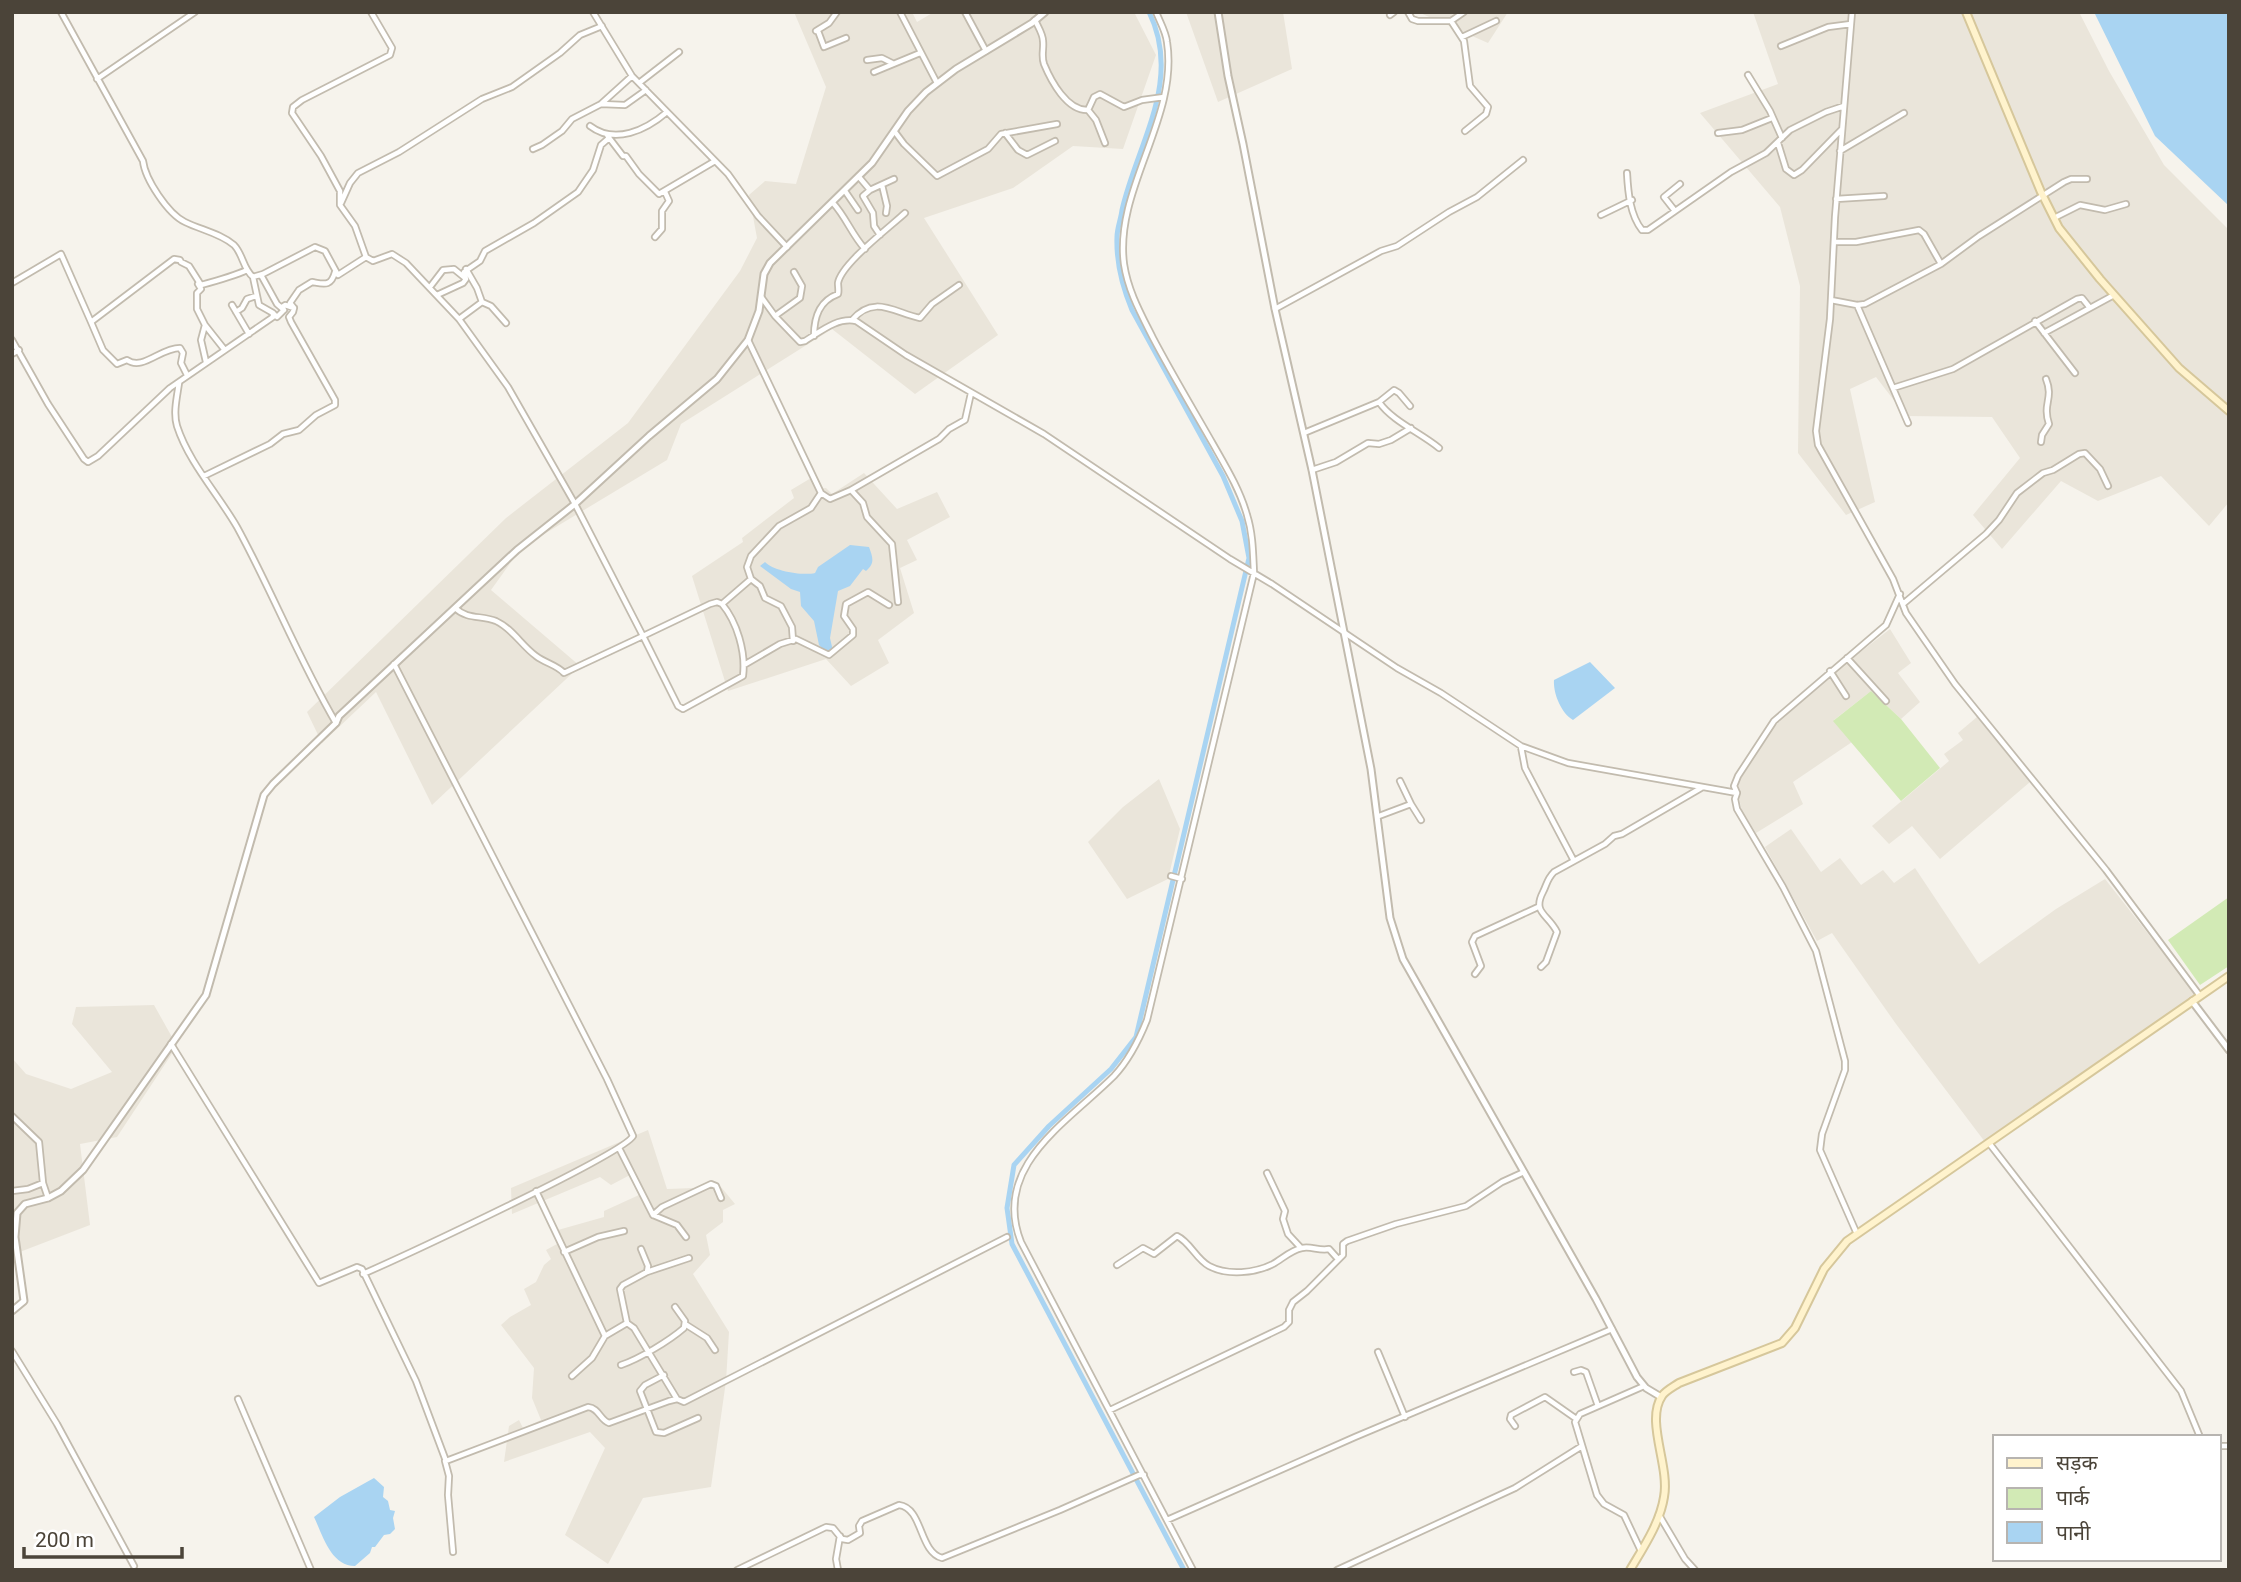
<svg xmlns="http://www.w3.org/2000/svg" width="2241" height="1582" font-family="Roboto,'Noto Sans Devanagari',sans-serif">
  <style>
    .residential { fill: #eae5da }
    .green { fill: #d2eab5 }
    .water { fill: #a9d4f2 }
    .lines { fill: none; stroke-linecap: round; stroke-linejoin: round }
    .canal { stroke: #a9d4f2; stroke-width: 5 }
    .minor-casing { stroke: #c2bbae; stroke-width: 8 }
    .tertiary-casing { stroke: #c2bbae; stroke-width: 9 }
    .secondary-casing { stroke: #d6c79b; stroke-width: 10 }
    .minor { stroke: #fff; stroke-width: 4.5 }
    .tertiary { stroke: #fff; stroke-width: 5 }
    .secondary { stroke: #fff3cd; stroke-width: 6 }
  </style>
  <rect width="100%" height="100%" fill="#f6f3ec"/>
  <path class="residential" d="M794 12H912L917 22 934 12H1134L1156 55 1123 149 1073 146 1013 188 924 218 998 335 915 394 832 329 681 424 667 460 521 548 491 590 580 666 432 805 376 692 322 743 307 712 506 518 628 423 740 271 757 238 749 195 765 181 796 184 826 87Z
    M1186 12H1283L1292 69 1218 102Z
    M1418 12H1508L1488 43Z
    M1753 12H2079L2109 71 2164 165 2229 230V502L2209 526 2161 476 2098 501 2061 481 2002 549 1973 515 2020 458 1992 417 1906 416 1876 377 1850 389 1875 502 1846 515 1798 453 1800 286 1780 207 1700 113 1778 84Z
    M864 473 897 509 937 492 950 517 907 540 917 560 900 568 914 613 878 640 889 663 851 686 826 659 728 691 692 576 743 542 742 538 794 498 791 490 811 478 817 489 826 488 832 494Z
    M1890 629 1911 663 1898 673 1920 702 1901 719 1871 691 1834 720 1852 742 1793 782 1803 804 1756 833 1742 811 1737 790 1740 780 1771 730 1812 690Z
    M1977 717 2030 782 1940 859 1912 826 1889 844 1872 826 1949 761 1944 754 1963 740 1958 733Z
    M1159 779 1180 829 1168 879 1127 899 1088 842 1123 807Z
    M1791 829 1821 872 1840 858 1861 885 1883 870 1894 883 1915 868 1979 964 2056 909 2105 879 2198 997 1985 1142 1896 1024 1832 933 1817 941 1765 847Z
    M154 1005 177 1046 117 1137 80 1144 90 1225 12 1255V1058L26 1074 71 1089 112 1072 72 1024 76 1007Z
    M648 1130 667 1189 721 1187 735 1204 723 1210V1222L706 1235 710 1255 693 1274 729 1332 726 1381 711 1487 643 1498 608 1564 565 1535 605 1448 590 1432 504 1462 509 1426 519 1420 523 1428 541 1420 532 1398 534 1368 501 1325 510 1317 531 1305 524 1289 536 1282 544 1265 551 1259 546 1250 557 1244 558 1230 604 1217V1211L639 1195 630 1175 611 1185 600 1177 512 1214 511 1188Z"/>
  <path class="green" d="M1871 691 1901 719 1940 768 1901 801 1833 721Z
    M2229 897V966L2200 985 2168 940Z"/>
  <path class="water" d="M2094 12H2229V206L2155 136Z
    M850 545 869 547C873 558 875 563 866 571L863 569 850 586 838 591 830 638 833 651 828 654 819 645 814 621 801 606 800 592 791 589 760 566 765 562C773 571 803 576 815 573L818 567Z
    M1590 662 1615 688 1573 720C1561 713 1553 693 1554 680Z
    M374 1478 384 1487 383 1497 388 1501 390 1510 395 1511 393 1518 395 1529 390 1534 384 1535 375 1547H372L370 1553 355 1566C331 1566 323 1536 314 1517L340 1497Z"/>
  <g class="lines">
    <path class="canal" d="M1149 12C1183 81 1137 144 1122 210 1121 219 1117 228 1117 237 1116 263 1122 286 1132 310L1223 476 1242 521 1249 558 1136 1037 1111 1069 1049 1126 1014 1165 1007 1208 1012 1244 1184 1570"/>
    <defs>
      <path id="minor" d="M61 12 143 161C145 179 168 214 185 222 201 230 220 233 234 245 243 254 243 269 253 277L263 274 315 247 325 251 338 275 366 257
        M371 12 392 48 390 55 302 100 293 107 292 113 321 156 340 191V205L355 226 366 257 373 261 392 254 406 263 459 319 508 387 575 504 643 636 710 604 717 602 722 604 751 579 747 567 751 556 779 526 811 508 821 493
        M593 12 632 76 728 174 758 216 787 247
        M837 12 829 23 816 31H818L824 47 846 38
        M900 12 937 83
        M965 12 986 51
        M1156 12C1160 22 1166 32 1167 42 1179 118 1114 189 1124 264 1128 291 1141 314 1153 338 1172 374 1193 409 1213 444 1226 467 1240 490 1247 515 1253 534 1253 553 1254 573L1147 1020C1139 1040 1129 1060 1114 1076 1068 1122 991 1166 1021 1242L1193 1570
        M1408 12 1412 19 1418 21H1451L1464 12
        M1852 12 1835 217 1830 319 1816 431 1818 445 1893 579 1906 613 1955 684 2106 870 2200 996
        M1390 15 1394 12
        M1035 20C1038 27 1043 34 1043 41 1044 49 1041 56 1044 64 1051 81 1067 111 1088 110L1094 97 1100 94 1124 107 1142 100 1164 97
        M1451 21 1464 41 1470 86 1488 107 1486 114 1465 131
        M1462 37 1496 21
        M1781 46 1828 27 1851 24
        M867 60 882 58 892 63
        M874 72 920 53
        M1748 75 1770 111 1782 138
        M97 79 195 12
        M639 83 679 52
        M601 104 625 105 646 90
        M1088 110 1096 120 1105 143
        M590 126C615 145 646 130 667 112
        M895 132 904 144 937 176 988 149 1001 134 1057 124
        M1005 133 1018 150 1027 155 1055 141
        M1718 133 1742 130 1772 118
        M607 135 623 156H626L639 174 659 194 715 161
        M1778 143 1786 169 1794 175 1802 170 1842 129
        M533 149 542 145 562 131 572 119 601 104 632 76
        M1840 151 1904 113
        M1627 173C1628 192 1630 215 1642 230H1648L1731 172 1766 153 1790 130 1826 112 1844 106
        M859 177 870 190
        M882 185 887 206 886 213
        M845 191 858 210
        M1836 199 1884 196
        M341 203 350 183 358 173 399 152 482 99 512 87 560 53 580 35 602 26
        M833 203C846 217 852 235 865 249
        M1675 211 1664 197 1680 184
        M1601 215 1632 200
        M2054 218 2080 205 2105 210 2126 204
        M880 235 874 226 873 213 863 196 870 190 894 179
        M655 237 662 229V211L669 201 665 192
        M1834 242H1856L1919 230 1924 234 1941 264
        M261 275 277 304 284 310 282 307 285 305 294 308 290 303 299 290 312 282C324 284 331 287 335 272
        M253 277 259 305 273 313
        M12 283 61 254 91 322 174 259 180 260 181 262 189 266 201 285C216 281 234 276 247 270
        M198 284 201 289 197 293V309L205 325 201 340 206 362
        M430 287 443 270 454 269 465 278
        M437 295 463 283 466 279 464 272 480 261 485 251 534 223 578 192 593 170 601 145 609 138
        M762 298 775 316 800 342 805 341C820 332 837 317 856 321L906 355 1044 434 1230 559 1272 584 1397 668 1441 693 1521 746 1568 763 1737 793
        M1831 300 1857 305 1865 304 1941 264 1979 236 2064 182 2071 179H2087
        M482 302 491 306 506 323
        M232 305 249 334
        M1857 305 1908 423
        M1275 309 1381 251 1397 246 1449 212 1477 197 1523 160
        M236 312 242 308 247 299 256 296
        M775 316 800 298 802 286 794 272
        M459 319 482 302 477 288 466 269
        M852 320C874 294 895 313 920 318L932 304 959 285
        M2035 321 2075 373
        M91 322 103 350 117 364 127 360C143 371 160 348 180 348L183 353 181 363 187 375
        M205 325 224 349
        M2044 333 2114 295
        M814 336C814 317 819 301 838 294 839 291 838 287 838 283 841 264 890 227 905 213
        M12 340 48 404 84 459 88 462 98 456 170 388 273 317V313L277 317 284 310
        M748 340 821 493 830 499 851 490 939 439 949 429 965 420 971 393
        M12 354 19 350
        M179 383C177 397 173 413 177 426 189 463 218 494 237 527 272 591 299 660 336 723
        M1893 388 1953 369 2077 299 2082 298 2090 308
        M1379 402 1394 390 1399 393 1410 406
        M1304 433 1379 402C1392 421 1421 433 1439 448
        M2041 442 2042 435 2049 424C2042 403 2054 399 2046 379
        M1312 470 1336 462 1368 443 1379 444 1391 440 1411 428
        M204 476 270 444 283 434 299 430 316 415 335 405V400L291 322 289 317 293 312 294 308
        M851 490 863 503 867 517 892 544 898 602
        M751 579 760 586 765 598 781 606 792 627 793 641
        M1903 604 1986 534 1999 520 2017 493 2043 473 2053 470 2079 454 2085 453 2100 469 2108 486
        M455 608C468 620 481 615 496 621 513 629 521 645 536 656 545 663 557 665 564 673L643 636 678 706 683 709 743 676C746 652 737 622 722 604
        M1847 658 1886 701
        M744 665 780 644 796 639 829 655 853 635V629L844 616 846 604 868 592 889 605
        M1830 671 1846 696
        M1521 747 1525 768 1574 861
        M1411 804 1421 820
        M1379 816 1411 804 1400 781
        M1171 876 1182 879
        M1541 967 1546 962 1557 932C1548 914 1532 913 1543 892 1547 884 1547 879 1554 872L1605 844 1614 836 1622 834 1701 788
        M1475 974 1481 966 1472 942 1475 936 1538 907
        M171 1044 319 1283 357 1267 362 1269 416 1381 446 1461 588 1407C599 1408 600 1420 609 1423L669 1401 677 1399 684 1402 1007 1237
        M12 1116 39 1142 43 1183 48 1198
        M1989 1143 2181 1391 2200 1437
        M619 1148 653 1215 677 1225 686 1237
        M1267 1173 1285 1211 1283 1219 1288 1234 1301 1248
        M12 1191 28 1189 43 1183
        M536 1191 605 1336
        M653 1215 662 1207 711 1184 716 1186 721 1198
        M1857 1234 1820 1150 1822 1134 1845 1070V1061L1816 951 1783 887 1737 809 1735 799 1737 793 1734 786 1738 776 1774 721 1886 625 1900 594
        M564 1252 598 1237 624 1231
        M1117 1265 1143 1248 1154 1254 1177 1236C1190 1242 1196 1259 1209 1266 1228 1276 1255 1273 1273 1264 1282 1259 1291 1250 1302 1248 1311 1246 1319 1251 1329 1249L1338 1259
        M647 1272 689 1258
        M363 1274C397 1259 624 1154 633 1136L607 1079 394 664
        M627 1323 620 1289 623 1285 647 1272 648 1266 641 1249
        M685 1324 707 1338 715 1350
        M12 1351 57 1424 134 1566
        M1378 1352 1405 1417
        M621 1365C639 1359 669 1341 684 1328L685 1321 675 1307
        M1574 1372 1581 1370 1586 1372 1598 1406
        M664 1375 645 1385 640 1391 656 1432 664 1433 698 1418
        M572 1376 592 1358 605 1336 627 1323 634 1328 677 1399
        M238 1399 311 1570
        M1110 1410 1284 1327 1289 1322V1310L1293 1302 1307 1291 1343 1255V1244L1347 1241 1396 1224 1466 1206 1502 1182 1524 1172
        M1515 1426 1510 1419 1511 1415 1545 1397 1575 1418
        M2218 1446H2229
        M445 1461 449 1476 448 1495 453 1552
        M1659 1515 1685 1559 1695 1570
        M1167 1520 1355 1437 1612 1329
        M1641 1551 1624 1515 1604 1504 1597 1495 1575 1422 1580 1414 1644 1386
        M737 1570 826 1527 833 1528 842 1539 848 1540 860 1533 859 1526 862 1521 899 1505C923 1508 919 1552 942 1558L1060 1510 1139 1475H1144
        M838 1570 836 1559 840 1536
        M1337 1570 1515 1488 1582 1446"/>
      <path id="tertiary" d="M1218 12 1228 76 1243 144 1275 309 1312 470 1371 769 1390 918 1403 959 1596 1299 1637 1377 1646 1388 1661 1397
        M2192 1001 2229 1050
        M12 1311 24 1301 15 1237 17 1213 25 1204 48 1198 61 1191 83 1170 206 995 264 795 273 784 336 723 339 716 517 550 575 504 649 436 717 379 748 340 759 311 764 274 770 263 872 163 908 111 926 92 956 69 1032 23 1045 12"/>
      <path id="secondary" d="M1966 12 2041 192 2059 228 2100 279 2179 368 2229 411
        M1630 1570C1643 1548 1660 1523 1664 1497 1670 1466 1645 1421 1662 1396 1665 1391 1673 1387 1679 1383L1782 1343 1795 1328 1824 1269 1847 1241 2229 976"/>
    </defs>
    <use href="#minor" class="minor-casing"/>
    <use href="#tertiary" class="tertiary-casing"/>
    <use href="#secondary" class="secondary-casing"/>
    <use href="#minor" class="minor"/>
    <use href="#tertiary" class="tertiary"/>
    <use href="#secondary" class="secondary"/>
  </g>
  <rect width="2241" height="1582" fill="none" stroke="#4b4439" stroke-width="28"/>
  <rect x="1993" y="1435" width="228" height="126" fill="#ffffff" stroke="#b7b4b0" stroke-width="2"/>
  <rect x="2007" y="1458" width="35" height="10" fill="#fff3cd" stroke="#b7b4b0" stroke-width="2"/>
  <text x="2056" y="1470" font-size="21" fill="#4b4439">सड़क</text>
  <rect x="2007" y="1488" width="35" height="21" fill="#d2eab5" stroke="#b7b4b0" stroke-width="2"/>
  <text x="2056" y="1505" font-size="21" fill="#4b4439">पार्क</text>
  <rect x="2007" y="1522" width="35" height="21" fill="#a9d4f2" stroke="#b7b4b0" stroke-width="2"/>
  <text x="2056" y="1540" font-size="21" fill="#4b4439">पानी</text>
  <path d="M24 1547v10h158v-10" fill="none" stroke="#4b4439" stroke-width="3.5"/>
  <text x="35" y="1547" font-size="21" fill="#4b4439" stroke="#ffffff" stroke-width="5" paint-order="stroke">200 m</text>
</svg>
